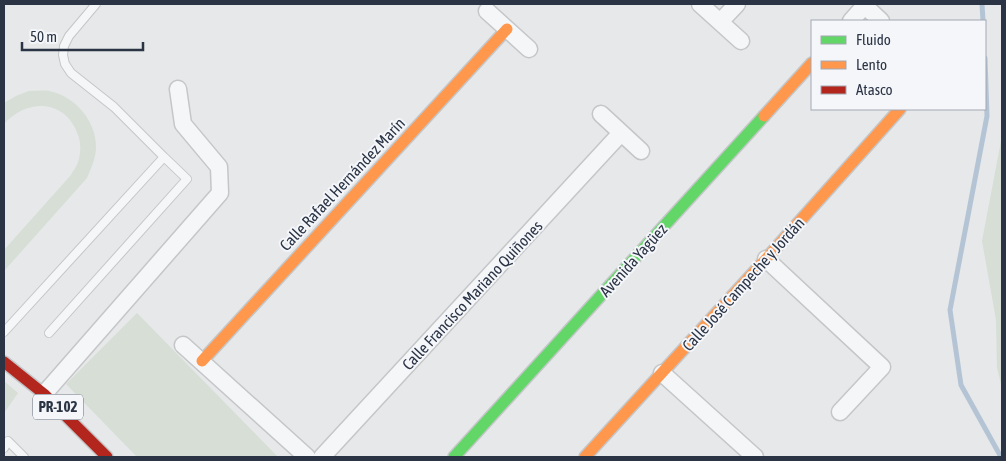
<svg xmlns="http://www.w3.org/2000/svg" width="1006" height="461" font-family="'Asap Condensed',sans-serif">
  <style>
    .green { fill: #d6ded6 }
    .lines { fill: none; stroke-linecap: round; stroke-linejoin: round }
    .stream { stroke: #b4c4d5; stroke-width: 5 }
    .lane-casing { stroke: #c4c6c8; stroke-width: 10 }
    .street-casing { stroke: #c4c6c8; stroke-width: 19 }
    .fast-casing { stroke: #c4c6c8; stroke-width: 14 }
    .slow-casing { stroke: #c4c6c8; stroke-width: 14 }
    .jam-casing { stroke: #c4c6c8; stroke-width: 14 }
    .lane { stroke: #f5f6f7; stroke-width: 8 }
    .street { stroke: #f5f6f7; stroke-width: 16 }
    .fast { stroke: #63d668; stroke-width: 11 }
    .slow { stroke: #ff974d; stroke-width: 11 }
    .jam { stroke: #b3261e; stroke-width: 11 }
    .labels { text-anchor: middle; stroke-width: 4; stroke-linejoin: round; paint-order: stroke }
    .shield { fill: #f4f6f9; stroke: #676e7b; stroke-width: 1 }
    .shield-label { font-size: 15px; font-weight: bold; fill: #2b3445 }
    .street-label { font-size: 16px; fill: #2b3445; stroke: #f4f6f9 }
  </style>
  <rect width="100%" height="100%" fill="#e6e8ea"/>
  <path class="green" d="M29 91C36 91 43 90 49 91 75 96 96 121 96 147 96 158 91 168 87 178L4 271V250L71 175C73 171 77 166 78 162 81 153 81 143 78 135 66 99 27 98 4 124V103L16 96Z
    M1002 136V388L997 368 996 320 982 241Z
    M137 313 278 457H137L66 384Z
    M4 381 18 393 4 413Z"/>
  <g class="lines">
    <path class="stream" d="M982 4 983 21
      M985 58 987 116 950 310 961 385 1001 457"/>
    <defs>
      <path id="lane" d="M96 4 69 36 64 46 63 55 65 64 71 73 114 107 164 157
        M4 332 164 157 187 179 49 333
        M4 448 8 441 24 457"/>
      <path id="street" d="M700 4 741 41
        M865 6 881 21
        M487 11 529 49
        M851 21 866 4
        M720 22 737 4
        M601 114 641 151
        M766 259 882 367 840 412
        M183 345 307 457
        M662 373 755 457
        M44 394 220 193 219 167 183 124 178 89
        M322 457 621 133"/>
      <path id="fast" d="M454 457 764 116"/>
      <path id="slow" d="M764 116 812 63
        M202 361 507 29
        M585 457 766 259 900 109"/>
      <path id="jam" d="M4 362 44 394 107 457"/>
    </defs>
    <use href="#lane" class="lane-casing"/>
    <use href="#street" class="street-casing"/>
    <use href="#fast" class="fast-casing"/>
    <use href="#slow" class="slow-casing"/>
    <use href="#jam" class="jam-casing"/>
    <use href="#lane" class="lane"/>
    <use href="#street" class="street"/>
    <use href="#fast" class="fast"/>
    <use href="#slow" class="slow"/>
    <use href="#jam" class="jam"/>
  </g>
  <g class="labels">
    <rect class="shield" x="33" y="394.5" width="50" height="25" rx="4"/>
    <g class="shield-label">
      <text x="58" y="412">PR-102</text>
    </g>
    <g class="street-label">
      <text transform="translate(342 184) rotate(-47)" y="6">Calle Rafael Hernández Marín</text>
      <text transform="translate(633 260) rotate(-48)" y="6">Avenida Yagüez</text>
      <text transform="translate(743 284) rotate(-48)" y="6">Calle José Campeche y Jordán</text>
      <text transform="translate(472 295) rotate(-47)" y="6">Calle Francisco Mariano Quiñones</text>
    </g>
  </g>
  <rect width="1006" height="461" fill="none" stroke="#2b3445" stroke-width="10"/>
  <rect x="811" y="20" width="175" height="90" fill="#f4f6f9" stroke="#a4a8b1"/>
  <rect x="821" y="36" width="25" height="8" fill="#63d668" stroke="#a4a8b1"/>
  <text x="856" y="45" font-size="15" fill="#2b3445">Fluido</text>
  <rect x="821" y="61" width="25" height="8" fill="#ff974d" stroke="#a4a8b1"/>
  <text x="856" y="70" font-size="15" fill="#2b3445">Lento</text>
  <rect x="821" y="86" width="25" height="8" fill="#b3261e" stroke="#a4a8b1"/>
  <text x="856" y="95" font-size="15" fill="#2b3445">Atasco</text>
  <path d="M22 42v8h121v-8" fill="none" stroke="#2b3445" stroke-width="2.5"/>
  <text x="30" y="42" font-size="15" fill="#2b3445" stroke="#f4f6f9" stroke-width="4" paint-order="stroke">50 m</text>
</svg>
